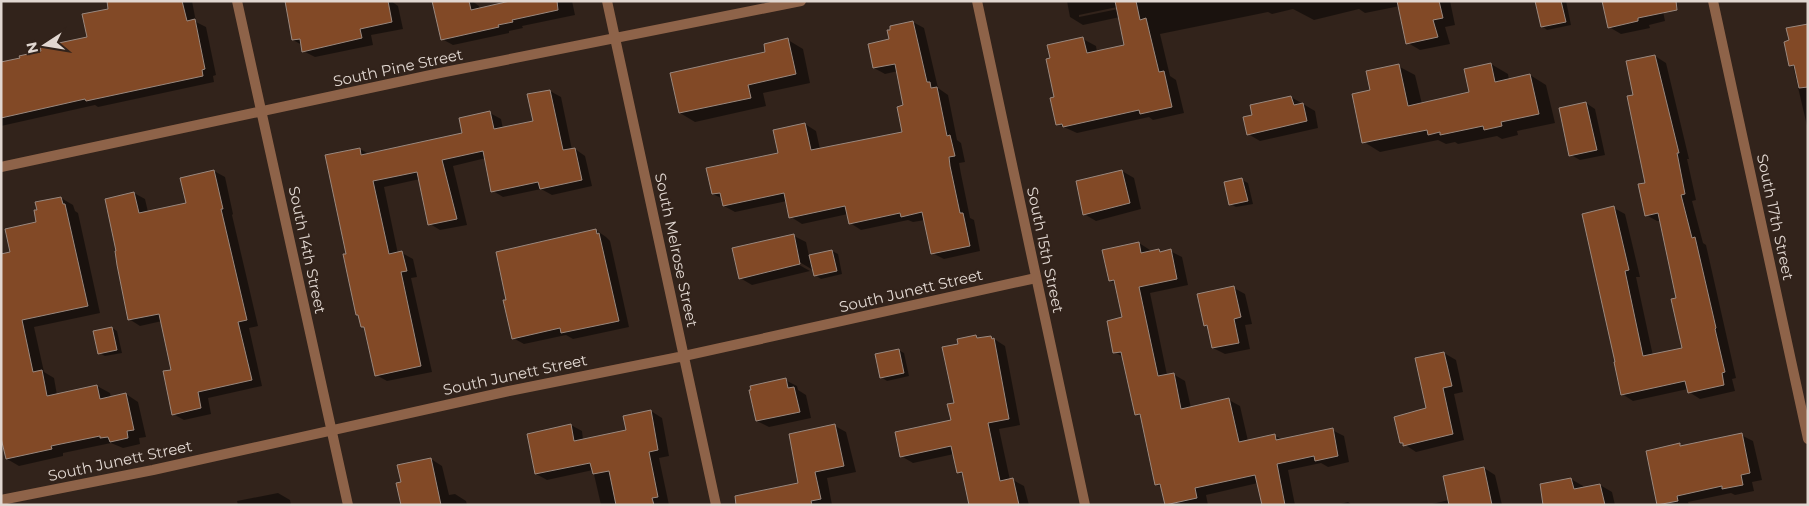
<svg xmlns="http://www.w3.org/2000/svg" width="1809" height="506" font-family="Montserrat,sans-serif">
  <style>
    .shadow { fill: #0007; fill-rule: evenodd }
    .building { fill: #824926; stroke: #9a887e }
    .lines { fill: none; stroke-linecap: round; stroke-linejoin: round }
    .minor { stroke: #8e6349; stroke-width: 10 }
    .tertiary { stroke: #8e6349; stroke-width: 10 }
    .labels { text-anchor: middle; stroke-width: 4; stroke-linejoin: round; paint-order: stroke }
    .street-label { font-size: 15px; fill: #e1d7d1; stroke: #32231b }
  </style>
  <rect width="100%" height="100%" fill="#32231b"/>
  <path class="shadow" d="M116 1H192L196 22 206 27 216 75 213 76 214 82 98 107 95 105 1 126V64L89 38Z
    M376 1H391L398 6 403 29 371 35 373 45 315 57 303 51 302 45 293 40Z
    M433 1H472L479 6 480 9 516 1H572L575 15 522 26 523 28 509 31V33L453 45 442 39Z
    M1067 1H1450L1455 25 1445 27 1450 44 1420 50 1408 43 1400 6 1365 13 1359 9 1314 20 1293 9 1272 14 1268 12 1160 34 1170 76 1176 80 1184 113 1153 120 1149 117 1077 133 1057 124 1056 98 1083 39 1096 46 1097 52 1126 46 1120 17 1083 25 1070 17ZM1122 6 1123 8 1079 17V15Z
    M1536 1H1566L1571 25 1547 30 1542 26Z
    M1661 1 1665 21 1649 25 1650 28 1621 34 1609 27Z
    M913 22 924 28 938 88 948 95 957 140 961 143 965 162 959 163 961 174 970 218 974 220 980 251 944 259 932 253 925 220 913 222 908 220 861 230 850 223 848 214 802 224 791 217 787 201 735 212 724 206 723 199 713 194 780 154 805 124 816 131 820 149 904 133 905 106 898 71 885 74 874 68 891 40V27Z
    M1808 25V130L1793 66 1790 65V41Z
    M788 40 803 49 810 83 763 93 766 106 695 122 680 113Z
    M1655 56 1666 63 1689 159H1687L1696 200 1692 201 1703 243 1706 245 1736 378 1732 379 1735 391 1700 399 1689 392 1688 389 1633 401 1622 394 1614 208 1625 214 1640 277H1636L1653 356 1683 349 1677 299 1660 221H1657L1646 215 1647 184 1635 95Z
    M1491 64 1508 74 1509 80 1530 75 1546 85 1555 123 1517 131 1518 135 1502 139 1497 136 1458 144 1455 142 1446 144 1438 140 1380 152 1364 142 1371 91 1398 66 1415 75 1422 104 1471 93Z
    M550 91 561 97 572 150 575 149 585 156 592 186 552 195 541 189 503 197 493 191 486 158 453 166 467 225 440 230 430 224 420 179 384 187 398 254 402 253 413 259 417 277 411 278 432 372 387 381 376 375 366 328 362 326 360 316 357 315 348 255 360 149 369 154 464 134 490 113 501 119 503 129 534 122Z
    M1291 97 1315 111 1318 128 1260 141 1248 134Z
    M1586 103 1595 109 1605 155 1580 160 1571 155Z
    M214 171 225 177 233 214 232 215 258 326 249 328 262 386 208 398 211 414 184 420 173 414 172 371 162 321 140 326 129 319 134 193 145 199 148 212 187 204Z
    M1122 171 1134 178 1141 209 1096 221 1084 214Z
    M1242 180 1248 183 1253 204 1236 207 1230 204Z
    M61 198 73 205 75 211 78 213 100 313 34 327 44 372 54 378 57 395 97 386 110 393 111 398 126 394 138 402 146 437 139 438 140 444 123 448 111 443 63 453V456L19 466 7 459 11 253Z
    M596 230 606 237 610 241 629 327 573 339 566 335 524 344 513 338Z
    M794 236 806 242 809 256 832 251 838 254 842 274 821 279 815 275 813 270 796 260 794 262 810 271 752 285 740 278Z
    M1139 243 1150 250 1151 252 1170 251 1182 257 1188 285 1150 293 1167 375 1173 374 1185 381 1191 408 1229 400 1240 406 1248 441 1275 436 1283 440 1332 430 1344 436 1349 462 1328 467 1321 463 1288 470 1295 505H1263L1258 483 1206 495 1208 505H1166L1162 488 1156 484 1142 417 1136 414 1124 358 1115 352 1124 318 1116 284 1110 280Z
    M1234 288 1245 294 1252 324 1245 325 1250 349 1225 354 1213 348 1209 327 1205 325Z
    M112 328 117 331 122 353 105 356 99 353Z
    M976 337 980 339 991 337 1005 346 1020 425 999 429 1010 480H1013L1024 486 1029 505H970L964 476 958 472 954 454 913 463 901 456 952 421 956 404 959 345Z
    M898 350 904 353 909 376 887 381 881 377Z
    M1444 353 1456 360 1463 392 1454 394 1464 440 1416 452 1401 442 1428 409Z
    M785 380 797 386 798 390 806 395 811 418 769 427 757 421Z
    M651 411 662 418 669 456 659 458 669 505H601L593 470 547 480 536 474 571 425 582 431 583 440 628 430Z
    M835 426 846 432 856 472 827 478 832 505H774L799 484Z
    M1741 435 1753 441 1762 480 1752 482 1754 491 1735 495 1731 493 1688 502 1689 505H1658L1647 452 1680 444 1684 447Z
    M431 459 442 466 449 495 455 494 466 501 467 505H402V483Z
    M1484 468 1495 475 1502 505H1428L1449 500Z
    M1571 479 1583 486V488L1600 485 1612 492 1615 505H1546Z
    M278 493 290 500 291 505H238L237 501Z
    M1348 502 1352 505H1337Z"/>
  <path class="building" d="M107 1H182L187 21 195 19 205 69 202 70 203 76 86 101 85 99 1 118V62L20 58 19 56 41 51 40 47 87 37 82 14 108 9Z
    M285 1H388L392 22 360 29 362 38 302 52 300 39 292 40Z
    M432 1H469L471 10 510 1H557L558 10 512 20 513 22 498 25 499 27 441 40Z
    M1115 1H1136L1140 20 1146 18 1159 72 1164 71 1172 107 1140 114 1139 110 1063 127 1062 124 1056 125 1050 98 1054 97 1046 59 1050 58 1047 45 1083 37 1087 53 1124 45Z
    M1397 1H1439L1443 18 1433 20 1438 37 1406 44Z
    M1535 1H1561L1566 22 1541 27Z
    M1602 1H1676L1677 10 1638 18V21L1608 28Z
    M913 21 927 82H930L931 88 937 87 947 136 950 135 955 156 949 157 950 166 960 213H963L970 246 931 254 922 212 901 217 900 213 849 224 845 206 789 218 784 193 723 206 720 193 712 194 706 168 778 153 773 130 805 123 811 150 902 132 897 107 903 105 895 64 873 68 868 44 889 39 887 30H890V26Z
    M1808 24V87L1799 88 1794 65 1789 66 1784 42 1789 40 1786 28Z
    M788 38 796 74 748 85 751 98 679 113 670 73 765 52 764 44Z
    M1655 55 1679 153H1677L1685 194 1681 195 1692 238 1695 237 1716 328 1715 329 1725 372 1722 373 1724 385 1688 393 1685 381 1621 395 1614 362H1615L1582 214 1614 206 1629 270 1625 271 1643 356 1682 348 1671 299 1676 298 1658 213 1645 216 1638 184 1645 183 1627 96 1633 95 1626 61Z
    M1491 63 1495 82 1530 74 1539 114 1501 122 1502 126 1484 130 1483 126 1440 135V132L1428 135 1427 130 1362 143 1352 94 1370 90 1366 71 1399 64 1408 106 1469 92 1464 69Z
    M550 90 563 150 575 148 582 180 540 189 538 182 491 192 483 151 442 160 457 219 428 225 417 172 373 181 389 254 402 251 407 271 401 272 421 366 375 376 364 327H361L358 315H356L343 254H346L325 155 360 148 361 155 462 133 459 118 490 111 494 129 533 121 527 94Z
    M1291 96 1294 105 1303 103 1307 121 1247 135 1243 117 1252 115 1250 105Z
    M1586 102 1597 150 1569 156 1559 108Z
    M214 170 223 209H221L247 320 238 322 252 380 198 392 201 408 172 415 163 371 171 370 159 314 128 320 117 265 115 251H116L105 199 134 192 139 213 186 203 180 178Z
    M1122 170 1130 203 1083 215 1076 181Z
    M1242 178 1248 201 1229 205 1224 182Z
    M61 197 63 204H65L88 306 22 320 33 372 42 370 47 396 97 385 100 399 126 393 134 430 127 431 128 438 110 442 108 437 100 438V436L51 446 52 449 6 459 1 438V254L10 252 5 229 36 222 34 210H37L35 202Z
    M596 229 597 234 599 233 619 321 561 333 560 328 512 339 503 300H506L496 252Z
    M794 234 800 264 739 279 732 248Z
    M1139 242 1141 253 1159 249 1160 252 1171 249 1177 279 1139 287 1158 376 1174 373 1181 409 1229 398 1239 442 1275 434 1276 440 1333 428 1338 456 1315 461 1314 456 1277 464 1285 505H1262L1255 475 1195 488 1197 498 1165 505 1160 484 1155 485 1140 414 1135 415 1121 352 1113 353 1107 321 1122 317 1114 280 1109 281 1102 250Z
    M832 250 837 271 814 276 809 255Z
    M1234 286 1241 317 1234 319 1239 343 1212 348 1207 325 1204 326 1197 294Z
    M112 327 117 350 98 354 93 331Z
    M976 335 977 338 991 336 992 339 994 338 1009 419 988 423 1000 481 1013 478 1019 505H969L962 472 957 473 951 446 900 457 895 432 951 420 947 404 954 403 942 347 958 344 957 339Z
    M899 349 904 373 880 378 875 354Z
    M1444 352 1452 386 1443 388 1453 434 1403 446V443H1400L1394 417 1426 408 1415 358Z
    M786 378 788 388 794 387 800 412 756 421 749 390H751L750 386Z
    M651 410 658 450 649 452 658 497 652 498 654 505H616L609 471 593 474 590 463 535 474 527 434 571 424 574 441 626 430 623 416Z
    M835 424 844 466 815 472 821 499 811 501 812 505H736L735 496 798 483 789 434Z
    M1742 433 1750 473 1741 475 1743 485 1722 489V486L1677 496 1678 501 1657 505 1646 451 1680 443V446Z
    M431 458 441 505H401L396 483 401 482 397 465Z
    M1484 467 1492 505H1449L1443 476Z
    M1571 478 1574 489 1600 484 1605 505H1543L1540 484Z"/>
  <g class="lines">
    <path class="minor" d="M237 1 348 505
      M607 1 716 505
      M1713 1 1808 439
      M1 167 440 73 801 1
      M1 500 153 470 509 391 684 356 1036 278"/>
    <path class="tertiary" d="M977 1 1085 505"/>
  </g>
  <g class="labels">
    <g class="street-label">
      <text transform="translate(398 68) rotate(-12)" y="5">South Pine Street</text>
      <text transform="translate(1775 217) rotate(78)" y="5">South 17th Street</text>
      <text transform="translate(307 250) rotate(78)" y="5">South 14th Street</text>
      <text transform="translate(676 250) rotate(78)" y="5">South Melrose Street</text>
      <text transform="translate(1045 250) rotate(78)" y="5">South 15th Street</text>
      <text transform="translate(911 291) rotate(-13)" y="5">South Junett Street</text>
      <text transform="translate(515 375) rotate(-12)" y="5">South Junett Street</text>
      <text transform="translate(120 461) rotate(-12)" y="5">South Junett Street</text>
    </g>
  </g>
  <rect width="1809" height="506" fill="none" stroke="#e1d7d1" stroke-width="5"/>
  <g transform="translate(45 45) rotate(258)" stroke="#32231b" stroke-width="4" paint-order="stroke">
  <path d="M0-4L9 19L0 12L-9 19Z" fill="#e1d7d1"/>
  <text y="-8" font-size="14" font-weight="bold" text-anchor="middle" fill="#e1d7d1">N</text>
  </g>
</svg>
